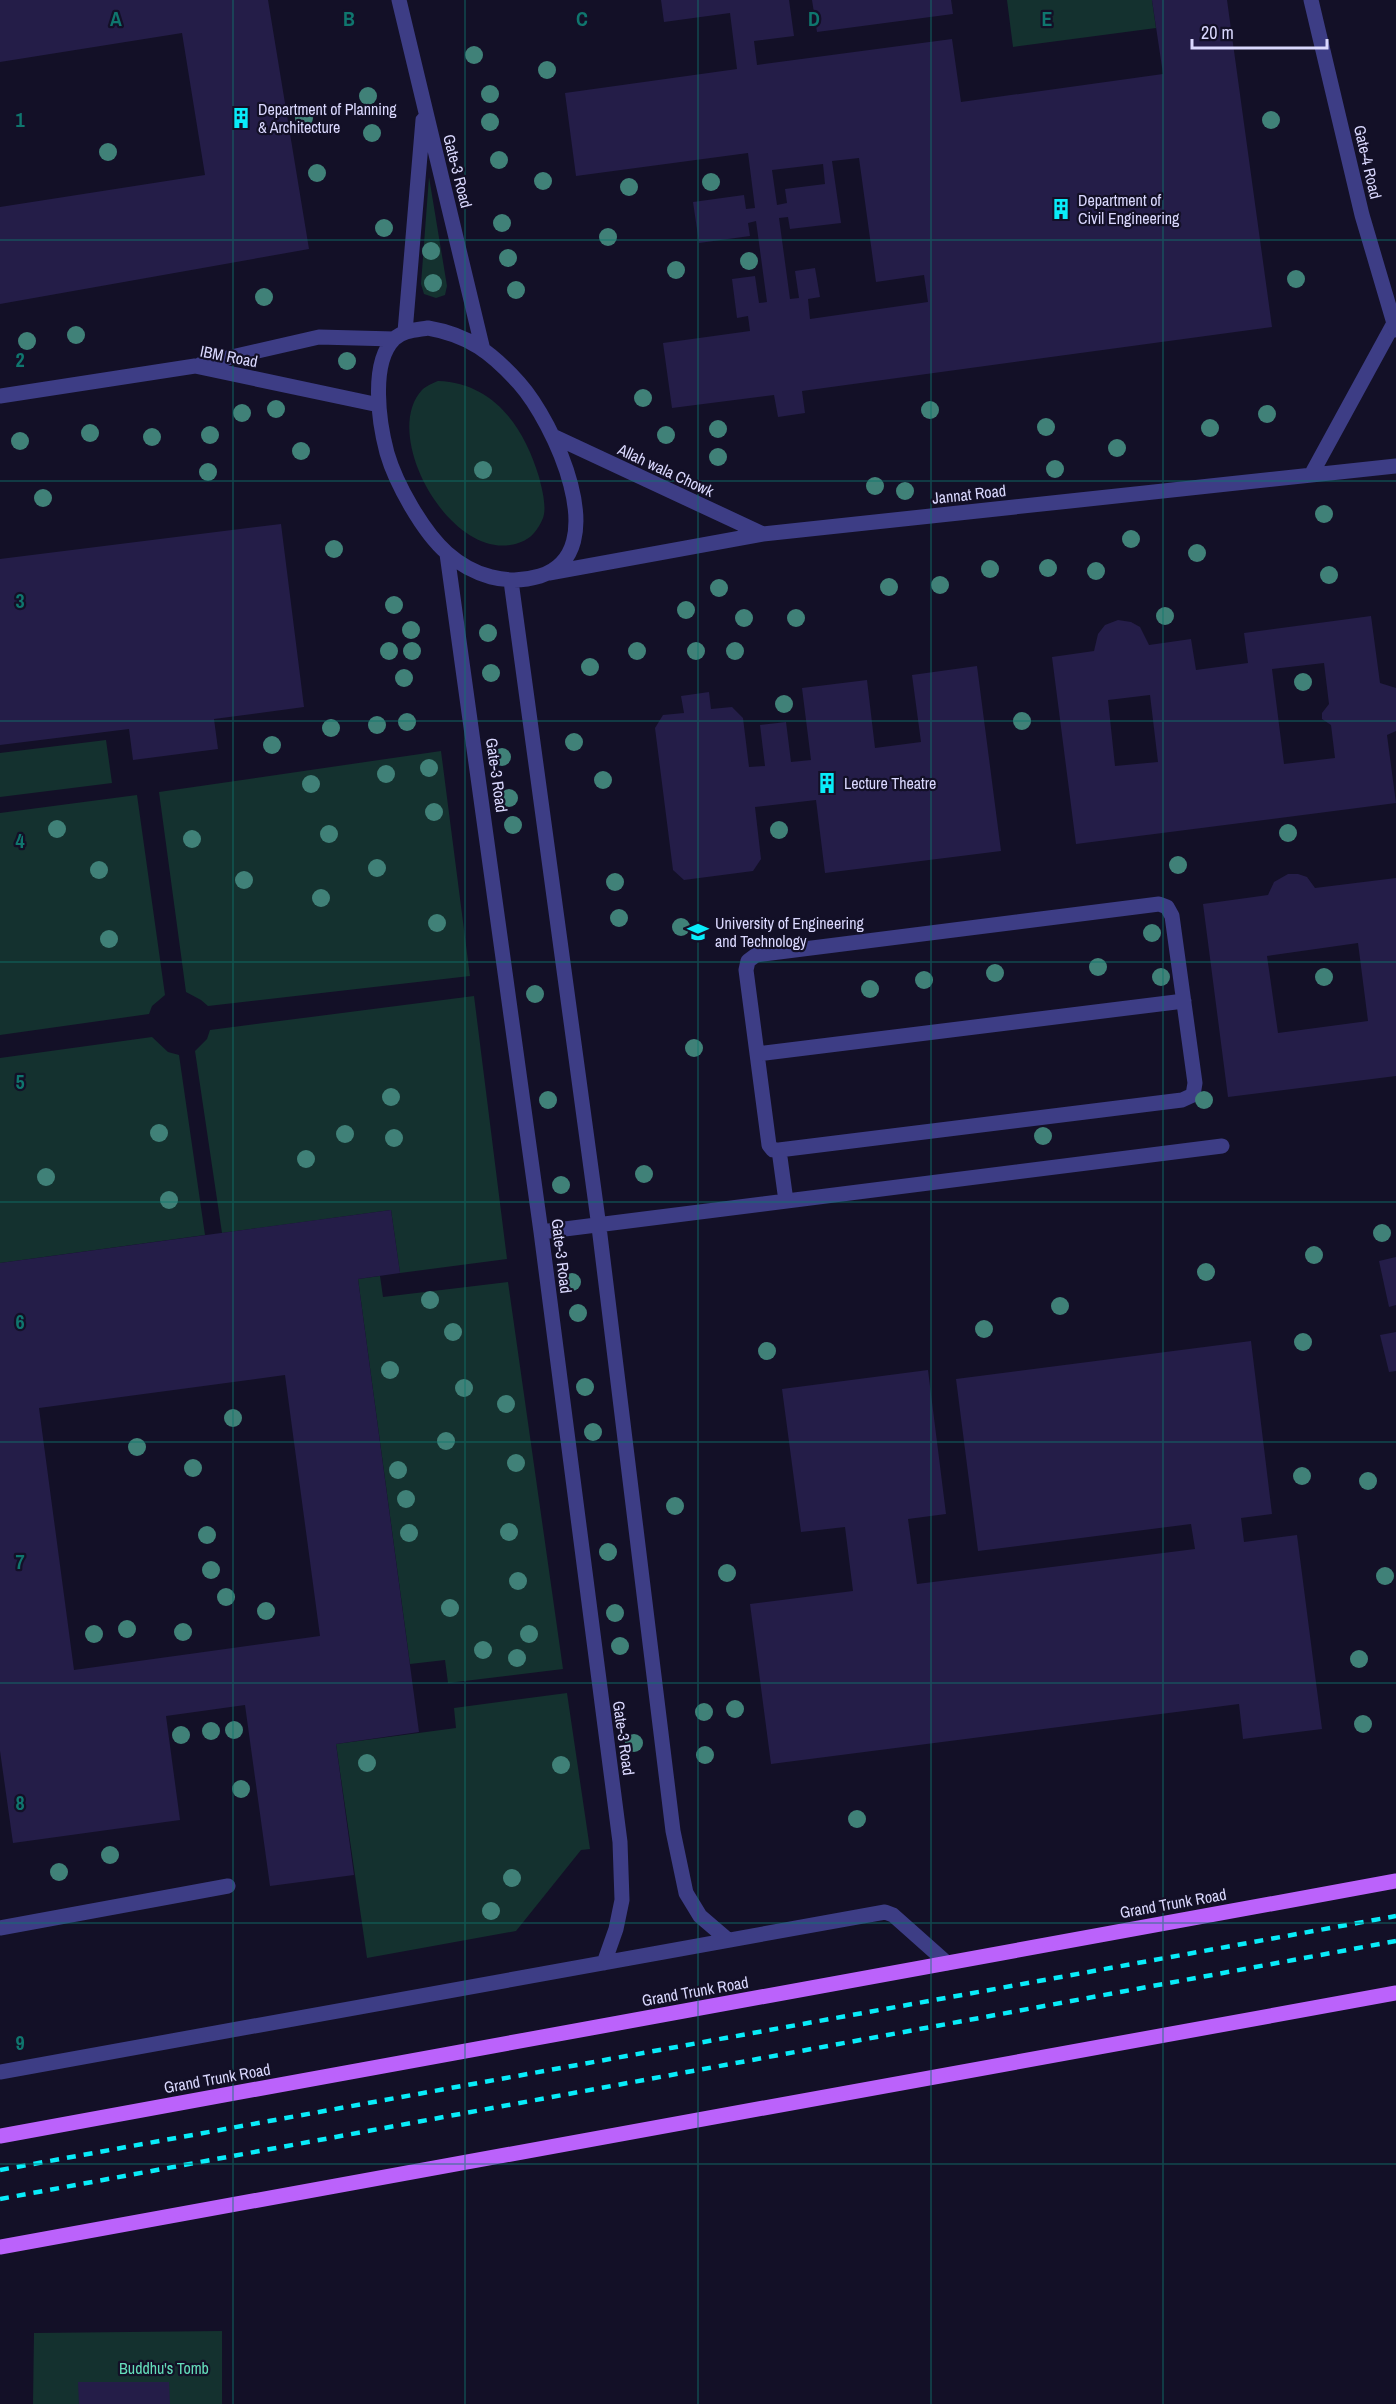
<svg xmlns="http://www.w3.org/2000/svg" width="1396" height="2404" font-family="'Archivo Narrow',sans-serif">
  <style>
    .green { fill: #14312f }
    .building { fill: #241d48; fill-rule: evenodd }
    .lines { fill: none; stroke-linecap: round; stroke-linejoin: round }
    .service { stroke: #3d3d85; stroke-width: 15 }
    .minor { stroke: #3d3d85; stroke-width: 15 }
    .primary { stroke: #bb62fb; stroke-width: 15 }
    .rail { stroke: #09ecf9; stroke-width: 4.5; stroke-dasharray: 9 8; stroke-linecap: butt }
    .tree { fill: #408178 }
    .grid { fill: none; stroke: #0f766e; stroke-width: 1.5; stroke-opacity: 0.55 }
    .labels { text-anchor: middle; stroke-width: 4.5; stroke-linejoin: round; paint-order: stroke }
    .poi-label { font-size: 16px; fill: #dad8fe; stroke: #131027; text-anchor: start }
    .street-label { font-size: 16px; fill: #dad8fe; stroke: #131027 }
    .park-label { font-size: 16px; fill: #64ddba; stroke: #131027 }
    .grid-label { font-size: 20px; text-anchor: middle; font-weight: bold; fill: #0f766e; stroke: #131027; stroke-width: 4.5; stroke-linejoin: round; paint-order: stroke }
  </style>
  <rect width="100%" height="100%" fill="#131027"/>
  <path class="green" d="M1007 0H1152L1156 28 1013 47Z
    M429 177 447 286 445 295 436 298 424 294 421 284Z
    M438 381C494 383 524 427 539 477 542 489 547 507 543 518 536 534 528 542 510 545 447 555 381 434 422 390 426 386 433 383 438 381Z
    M106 740 112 783 0 797V753Z
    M441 751 470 976 208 1006 201 1000 186 992 159 792Z
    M137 795 165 995 152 1006 149 1014 0 1035V813Z
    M474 996 507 1259 400 1273 391 1210 222 1233 195 1051 207 1039 210 1030Z
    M152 1037 168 1052 179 1055 205 1235 0 1263V1058Z
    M380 1276 383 1297 508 1282 563 1669 448 1683 445 1660 410 1664 358 1279Z
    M567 1693 590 1849 581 1850 516 1931 367 1958 336 1744 456 1728 454 1708Z
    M222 2331V2404H33L34 2333Z"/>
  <path class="building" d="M0 0H268L309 249 0 304V207L205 175 182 33 0 62Z
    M661 0H789L794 36 754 41 757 65 952 39 961 102 1163 74 1152 0H1227L1272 327 802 391 805 413 778 417 774 395 672 408 663 343 750 331 748 316 737 318 732 279 755 276 759 303 767 302 756 221 748 223 750 236 699 243 693 202 744 195 746 209 755 208 748 153 576 176 565 93 737 69 730 13 664 22ZM859 158 876 282 924 275 928 302 810 319 808 299 820 297 815 268 795 271 799 298 790 299 779 218 788 217 790 229 841 223 832 161ZM823 164 825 184 785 189 787 203 777 205 772 170Z
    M812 0H951L953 14 817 32Z
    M281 524 304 707 214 719 218 749 133 760 129 729 0 745V559Z
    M1371 616 1380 683 1396 688V731L1387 735 1396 803 1076 844 1052 657 1094 651 1098 634 1105 625 1118 620 1131 622 1140 627 1149 645 1191 639 1196 670 1248 663 1244 633ZM1324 663 1329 704 1322 713V719L1331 725 1335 758 1284 764 1272 669ZM1150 695 1158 762 1115 766 1108 700Z
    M977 666 1001 851 825 873 816 800 755 807 761 859 753 871 684 880 673 870 655 728 663 715 684 713 681 696 709 692 711 709 732 707 743 718 749 767 765 766 760 725 786 722 791 762 811 760 802 688 867 680 875 748 921 742 912 675Z
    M1288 874H1298L1307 877 1315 888 1396 878V1076L1228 1097 1203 904 1268 895 1274 882ZM1358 943 1368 1021 1278 1033 1267 956Z
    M391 1210 400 1273 358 1279 419 1732 336 1744 354 1875 270 1886 245 1705 166 1716 180 1820 13 1843 0 1751V1263ZM285 1375 320 1636 74 1670 39 1408Z
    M1396 1257V1305L1389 1307 1379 1261Z
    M1396 1332V1371L1389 1372 1380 1335Z
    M1251 1341 1272 1514 1241 1518 1244 1542 1297 1535 1322 1729 1243 1739 1239 1704 771 1764 750 1604 853 1591 845 1527 801 1532 782 1389 928 1370 946 1514 908 1519 917 1584 1195 1549 1191 1524 978 1551 956 1379Z
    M78 2382H169L170 2404H79Z"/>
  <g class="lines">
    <path class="service" d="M399 0 483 350
      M428 328C469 335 492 353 519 383 553 421 616 552 540 576 507 586 473 576 447 553 423 532 396 484 387 453 379 423 370 363 394 339 403 330 417 330 428 328Z
      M405 332 423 120
      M201 364 319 337 394 339
      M0 396 195 366 379 405
      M555 437 763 534
      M1311 475 1394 323 1396 325
      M447 554 541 1232 620 1842 622 1900 616 1929 604 1963
      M549 573 763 534 1396 466
      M511 581 599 1227 673 1831 686 1893 700 1916 728 1940
      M1159 904 1167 907 1172 916 1195 1083 1193 1095 1182 1100 779 1150H773L769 1145 746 970 748 961 756 955Z
      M757 1054 1184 1001
      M779 1150 786 1201
      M541 1232 1222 1146
      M0 1928 228 1886
      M0 2072 885 1912 893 1915 947 1963"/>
    <path class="minor" d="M1311 0 1362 215 1396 330"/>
    <path class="primary" d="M0 2136 1396 1881
      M0 2247 1396 1993"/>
    <path class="rail" d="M0 2170 1396 1916
      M0 2199 1396 1941"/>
  </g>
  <g class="tree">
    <circle cx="474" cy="55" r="9"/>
    <circle cx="547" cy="70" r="9"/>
    <circle cx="490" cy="94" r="9"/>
    <circle cx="368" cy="96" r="9"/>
    <circle cx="304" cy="118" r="9"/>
    <circle cx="1271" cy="120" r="9"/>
    <circle cx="490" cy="122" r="9"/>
    <circle cx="372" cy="133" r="9"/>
    <circle cx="108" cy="152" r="9"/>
    <circle cx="499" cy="160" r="9"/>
    <circle cx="317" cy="173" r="9"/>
    <circle cx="543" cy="181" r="9"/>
    <circle cx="711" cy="182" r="9"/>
    <circle cx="629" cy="187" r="9"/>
    <circle cx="502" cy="223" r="9"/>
    <circle cx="384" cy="228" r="9"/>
    <circle cx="608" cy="237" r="9"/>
    <circle cx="431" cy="251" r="9"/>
    <circle cx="508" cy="258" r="9"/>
    <circle cx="749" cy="261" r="9"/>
    <circle cx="676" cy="270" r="9"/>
    <circle cx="1296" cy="279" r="9"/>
    <circle cx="433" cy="283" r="9"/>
    <circle cx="516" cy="290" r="9"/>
    <circle cx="264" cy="297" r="9"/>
    <circle cx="76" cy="335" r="9"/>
    <circle cx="27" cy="341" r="9"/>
    <circle cx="347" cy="361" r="9"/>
    <circle cx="643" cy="398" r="9"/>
    <circle cx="276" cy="409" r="9"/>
    <circle cx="930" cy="410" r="9"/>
    <circle cx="242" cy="413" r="9"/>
    <circle cx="1267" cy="414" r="9"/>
    <circle cx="1046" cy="427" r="9"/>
    <circle cx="1210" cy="428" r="9"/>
    <circle cx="718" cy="429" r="9"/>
    <circle cx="90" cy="433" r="9"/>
    <circle cx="210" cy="435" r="9"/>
    <circle cx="666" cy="435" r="9"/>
    <circle cx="152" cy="437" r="9"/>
    <circle cx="20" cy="441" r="9"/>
    <circle cx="1117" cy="448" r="9"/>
    <circle cx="301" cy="451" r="9"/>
    <circle cx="718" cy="457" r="9"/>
    <circle cx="1055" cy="469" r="9"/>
    <circle cx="483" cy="470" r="9"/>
    <circle cx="208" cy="472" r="9"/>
    <circle cx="875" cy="486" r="9"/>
    <circle cx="905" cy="491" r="9"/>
    <circle cx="43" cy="498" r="9"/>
    <circle cx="1324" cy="514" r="9"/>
    <circle cx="1131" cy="539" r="9"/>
    <circle cx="334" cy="549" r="9"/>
    <circle cx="1197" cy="553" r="9"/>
    <circle cx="1048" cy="568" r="9"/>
    <circle cx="990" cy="569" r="9"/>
    <circle cx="1096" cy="571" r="9"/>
    <circle cx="1329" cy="575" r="9"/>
    <circle cx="940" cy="585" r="9"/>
    <circle cx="889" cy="587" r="9"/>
    <circle cx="719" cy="588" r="9"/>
    <circle cx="394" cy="605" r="9"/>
    <circle cx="686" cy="610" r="9"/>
    <circle cx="1165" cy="616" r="9"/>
    <circle cx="744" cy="618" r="9"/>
    <circle cx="796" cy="618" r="9"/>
    <circle cx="411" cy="630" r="9"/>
    <circle cx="488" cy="633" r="9"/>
    <circle cx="389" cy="651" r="9"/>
    <circle cx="412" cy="651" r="9"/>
    <circle cx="637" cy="651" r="9"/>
    <circle cx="696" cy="651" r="9"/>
    <circle cx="735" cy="651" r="9"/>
    <circle cx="590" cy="667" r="9"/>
    <circle cx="491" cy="673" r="9"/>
    <circle cx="404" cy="678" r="9"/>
    <circle cx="1303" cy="682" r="9"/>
    <circle cx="784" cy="704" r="9"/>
    <circle cx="1022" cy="721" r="9"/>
    <circle cx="407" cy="722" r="9"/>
    <circle cx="377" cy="725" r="9"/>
    <circle cx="331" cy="728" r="9"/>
    <circle cx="574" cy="742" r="9"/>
    <circle cx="272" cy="745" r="9"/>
    <circle cx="502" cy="757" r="9"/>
    <circle cx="429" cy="768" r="9"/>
    <circle cx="386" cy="774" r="9"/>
    <circle cx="603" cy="780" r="9"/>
    <circle cx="311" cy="784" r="9"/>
    <circle cx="509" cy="798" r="9"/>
    <circle cx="434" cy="812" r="9"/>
    <circle cx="513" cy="825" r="9"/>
    <circle cx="57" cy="829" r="9"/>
    <circle cx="779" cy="830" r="9"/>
    <circle cx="1288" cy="833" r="9"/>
    <circle cx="329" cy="834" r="9"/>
    <circle cx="192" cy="839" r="9"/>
    <circle cx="1178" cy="865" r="9"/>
    <circle cx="377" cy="868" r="9"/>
    <circle cx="99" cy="870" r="9"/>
    <circle cx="244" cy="880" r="9"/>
    <circle cx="615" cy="882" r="9"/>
    <circle cx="321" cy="898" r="9"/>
    <circle cx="619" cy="918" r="9"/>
    <circle cx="437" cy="923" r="9"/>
    <circle cx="681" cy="927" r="9"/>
    <circle cx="1152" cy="933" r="9"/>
    <circle cx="109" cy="939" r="9"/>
    <circle cx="1098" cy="967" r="9"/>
    <circle cx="995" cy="973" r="9"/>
    <circle cx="1161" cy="977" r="9"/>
    <circle cx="1324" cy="977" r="9"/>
    <circle cx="924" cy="980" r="9"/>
    <circle cx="870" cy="989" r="9"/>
    <circle cx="535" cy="994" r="9"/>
    <circle cx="694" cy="1048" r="9"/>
    <circle cx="391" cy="1097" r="9"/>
    <circle cx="548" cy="1100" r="9"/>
    <circle cx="1204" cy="1100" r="9"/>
    <circle cx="159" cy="1133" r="9"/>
    <circle cx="345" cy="1134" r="9"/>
    <circle cx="1043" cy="1136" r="9"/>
    <circle cx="394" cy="1138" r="9"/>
    <circle cx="306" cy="1159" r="9"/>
    <circle cx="644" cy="1174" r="9"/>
    <circle cx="46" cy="1177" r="9"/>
    <circle cx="561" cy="1185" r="9"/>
    <circle cx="169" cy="1200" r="9"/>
    <circle cx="1382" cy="1233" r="9"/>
    <circle cx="1314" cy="1255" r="9"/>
    <circle cx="1206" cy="1272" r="9"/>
    <circle cx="572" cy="1282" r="9"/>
    <circle cx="430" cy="1300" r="9"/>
    <circle cx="1060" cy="1306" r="9"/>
    <circle cx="578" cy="1313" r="9"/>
    <circle cx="984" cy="1329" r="9"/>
    <circle cx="453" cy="1332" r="9"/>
    <circle cx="1303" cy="1342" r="9"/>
    <circle cx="767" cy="1351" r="9"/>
    <circle cx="390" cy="1370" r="9"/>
    <circle cx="585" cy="1387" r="9"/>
    <circle cx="464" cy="1388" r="9"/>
    <circle cx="506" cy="1404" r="9"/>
    <circle cx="233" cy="1418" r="9"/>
    <circle cx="593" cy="1432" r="9"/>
    <circle cx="446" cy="1441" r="9"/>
    <circle cx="137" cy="1447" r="9"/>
    <circle cx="516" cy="1463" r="9"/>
    <circle cx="193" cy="1468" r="9"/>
    <circle cx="398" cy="1470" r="9"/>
    <circle cx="1302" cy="1476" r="9"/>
    <circle cx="1368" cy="1481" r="9"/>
    <circle cx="406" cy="1499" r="9"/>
    <circle cx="675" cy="1506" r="9"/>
    <circle cx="509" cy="1532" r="9"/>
    <circle cx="409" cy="1533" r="9"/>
    <circle cx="207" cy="1535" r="9"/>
    <circle cx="608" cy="1552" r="9"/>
    <circle cx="211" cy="1570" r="9"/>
    <circle cx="727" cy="1573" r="9"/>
    <circle cx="1385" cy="1576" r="9"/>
    <circle cx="518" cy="1581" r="9"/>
    <circle cx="226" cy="1597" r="9"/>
    <circle cx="450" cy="1608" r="9"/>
    <circle cx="266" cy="1611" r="9"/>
    <circle cx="615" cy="1613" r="9"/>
    <circle cx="127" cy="1629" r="9"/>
    <circle cx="183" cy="1632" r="9"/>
    <circle cx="94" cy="1634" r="9"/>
    <circle cx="529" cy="1634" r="9"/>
    <circle cx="620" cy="1646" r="9"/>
    <circle cx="483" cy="1650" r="9"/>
    <circle cx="517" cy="1658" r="9"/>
    <circle cx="1359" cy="1659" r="9"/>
    <circle cx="735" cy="1709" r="9"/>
    <circle cx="704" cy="1712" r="9"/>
    <circle cx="1363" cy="1724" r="9"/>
    <circle cx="234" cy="1730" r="9"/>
    <circle cx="211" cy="1731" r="9"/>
    <circle cx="181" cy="1735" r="9"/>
    <circle cx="634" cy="1743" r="9"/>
    <circle cx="705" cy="1755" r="9"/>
    <circle cx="367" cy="1763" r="9"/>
    <circle cx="561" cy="1765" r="9"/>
    <circle cx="241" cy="1789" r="9"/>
    <circle cx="857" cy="1819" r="9"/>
    <circle cx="110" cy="1855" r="9"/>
    <circle cx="59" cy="1872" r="9"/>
    <circle cx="512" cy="1878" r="9"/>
    <circle cx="491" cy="1911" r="9"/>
  </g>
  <path class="grid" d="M233 0V2404M465 0V2404M698 0V2404M931 0V2404M1163 0V2404M0 240H1396M0 481H1396M0 721H1396M0 962H1396M0 1202H1396M0 1442H1396M0 1683H1396M0 1923H1396M0 2164H1396"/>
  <defs>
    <symbol id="building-bare" viewBox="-9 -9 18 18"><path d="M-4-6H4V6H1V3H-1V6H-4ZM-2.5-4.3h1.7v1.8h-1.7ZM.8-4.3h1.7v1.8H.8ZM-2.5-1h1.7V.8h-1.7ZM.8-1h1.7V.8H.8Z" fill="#09ecf9" stroke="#131027" stroke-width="2.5" paint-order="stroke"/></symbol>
    <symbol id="university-bare" viewBox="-9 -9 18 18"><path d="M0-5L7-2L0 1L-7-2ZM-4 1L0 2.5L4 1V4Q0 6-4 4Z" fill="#09ecf9" stroke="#131027" stroke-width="2.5" paint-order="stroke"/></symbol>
  </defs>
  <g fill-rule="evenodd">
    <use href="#building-bare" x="226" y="103" width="30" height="30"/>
    <use href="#building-bare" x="1046" y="194" width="30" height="30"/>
    <use href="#building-bare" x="812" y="768" width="30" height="30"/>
    <use href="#university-bare" x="683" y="917" width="30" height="30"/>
  </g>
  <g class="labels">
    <g class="poi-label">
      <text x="258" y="115">Department of Planning<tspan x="258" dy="18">&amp; Architecture</tspan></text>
      <text x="1078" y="206">Department of<tspan x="1078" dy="18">Civil Engineering</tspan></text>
      <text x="844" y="789">Lecture Theatre</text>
      <text x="715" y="929">University of Engineering<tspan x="715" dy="18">and Technology</tspan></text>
    </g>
    <g class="street-label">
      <text transform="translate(1368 162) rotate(77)" y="6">Gate-4 Road</text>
      <text transform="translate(458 171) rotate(76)" y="6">Gate-3 Road</text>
      <text transform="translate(229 356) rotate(11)" y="6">IBM Road</text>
      <text transform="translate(666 470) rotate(25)" y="6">Allah wala Chowk</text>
      <text transform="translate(969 494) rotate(-6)" y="6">Jannat Road</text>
      <text transform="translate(497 775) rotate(82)" y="6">Gate-3 Road</text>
      <text transform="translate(562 1256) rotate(83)" y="6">Gate-3 Road</text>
      <text transform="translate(624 1738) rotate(82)" y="6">Gate-3 Road</text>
      <text transform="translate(1173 1903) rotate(-10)" y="6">Grand Trunk Road</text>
      <text transform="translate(695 1991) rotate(-10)" y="6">Grand Trunk Road</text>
      <text transform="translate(217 2078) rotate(-10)" y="6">Grand Trunk Road</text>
    </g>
    <g class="park-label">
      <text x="164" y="2374">Buddhu's Tomb</text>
    </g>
  </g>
  <g class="grid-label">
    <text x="116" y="26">A</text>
    <text x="349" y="26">B</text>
    <text x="582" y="26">C</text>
    <text x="814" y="26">D</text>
    <text x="1047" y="26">E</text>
    <text x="20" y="127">1</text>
    <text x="20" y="367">2</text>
    <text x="20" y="608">3</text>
    <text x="20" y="848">4</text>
    <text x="20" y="1089">5</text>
    <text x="20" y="1329">6</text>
    <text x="20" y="1569">7</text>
    <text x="20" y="1810">8</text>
    <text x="20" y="2050">9</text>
  </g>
  <path d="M1192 39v9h135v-9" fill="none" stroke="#dad8fe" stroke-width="3"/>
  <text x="1201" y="39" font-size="18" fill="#dad8fe" stroke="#131027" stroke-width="4.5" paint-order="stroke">20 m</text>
</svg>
